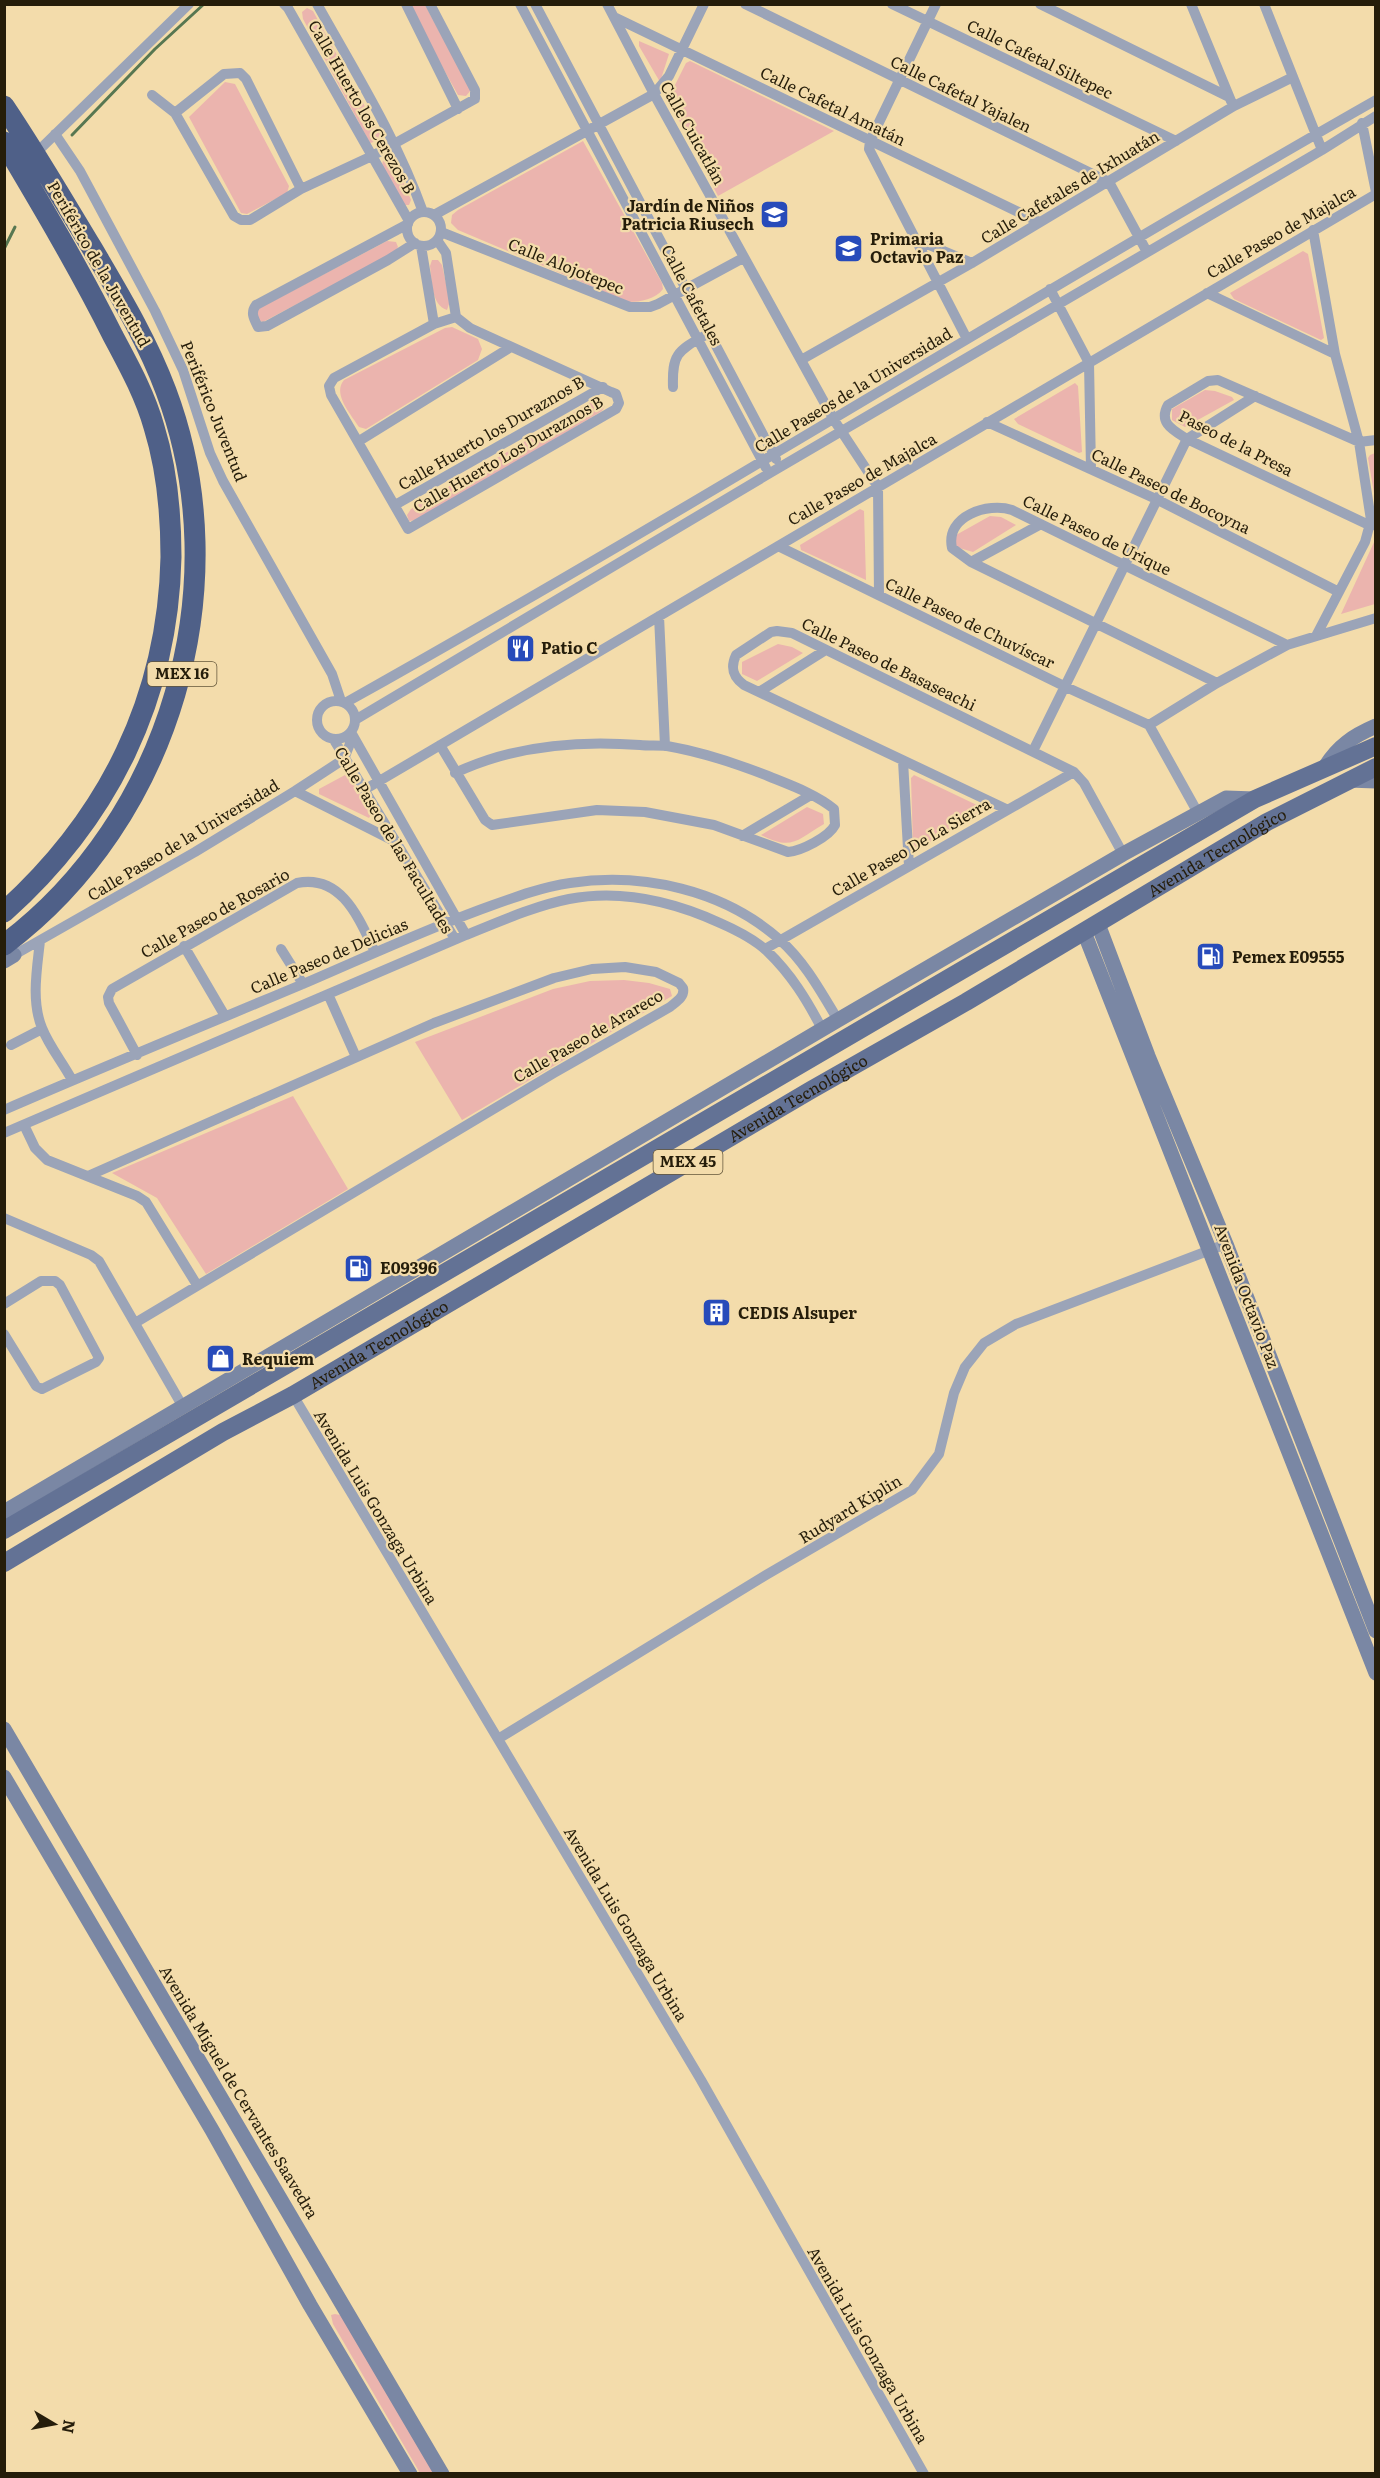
<svg xmlns="http://www.w3.org/2000/svg" width="1380" height="2478" font-family="Literata,serif">
  <style>
    .green { fill: #ebb4ae }
    .lines { fill: none; stroke-linecap: round; stroke-linejoin: round }
    .stream { stroke: #577751; stroke-width: 3 }
    .street { stroke: #9ba4b8; stroke-width: 10 }
    .secondary { stroke: #7a87a4; stroke-width: 15 }
    .primary { stroke: #637295; stroke-width: 18 }
    .highway { stroke: #4f6088; stroke-width: 21 }
    .labels { text-anchor: middle; stroke-width: 4.5; stroke-linejoin: round; paint-order: stroke }
    .shield { fill: #f3dcab; stroke: #63563a; stroke-width: 1.5 }
    .shield-label { font-size: 15px; font-weight: bold; fill: #251d0a }
    .street-label { font-size: 16px; fill: #251d0a; stroke: #f3dcab }
    .poi-label { font-size: 16px; font-weight: bold; fill: #251d0a; stroke: #f3dcab; text-anchor: start }
  </style>
  <rect width="100%" height="100%" fill="#f3dcab"/>
  <path class="green" d="M408 5H425L471 90 466 96 458 95Z
    M307 8 313 11 380 134 377 141 370 143 303 19 302 12Z
    M639 41 669 54 660 82 639 46Z
    M690 61 834 131 718 196 668 99 686 63Z
    M225 82 235 84 289 186 287 193 247 214 241 213 189 117Z
    M583 141 662 283 663 289C656 299 640 302 629 302L458 230 451 223 452 215 458 210Z
    M388 159 394 161 411 200 409 205H405L382 166 383 160Z
    M387 241 396 242 398 247 395 252 263 322 257 320 258 309Z
    M1303 251 1308 254 1324 338 1321 340 1234 299 1230 293Z
    M432 260H438L442 265 450 301 447 310C431 305 432 280 430 266Z
    M452 327 478 339 482 349 478 360 366 429 359 427C351 414 332 394 344 380L445 328Z
    M1075 383 1078 386 1082 452 1079 453 1018 424 1014 419Z
    M1205 390 1215 391 1232 397 1234 400 1185 427 1172 420V409Z
    M596 399 603 401 605 406 602 411 418 520 409 521 407 515 411 509Z
    M1375 453H1376L1375 499 1368 458 1370 455Z
    M860 509 864 511 866 580 801 550 800 545Z
    M990 516 1001 517 1016 525 973 552 956 547V535Z
    M1375 540V604L1341 614Z
    M778 644 792 647 803 653 757 681 742 674V662Z
    M345 775 350 778 372 813 369 818 319 794V789Z
    M914 775 981 807V812L919 849 913 847 911 778Z
    M807 807 823 814 824 824C797 840 792 851 761 835Z
    M624 980 649 983 670 989 672 996 462 1120 415 1042 553 989 590 981Z
    M293 1096 348 1189 206 1274 157 1198 112 1173Z
    M335 2314 350 2317 441 2473H420L333 2324 331 2315Z"/>
  <g class="lines">
    <path class="stream" d="M72 135 155 49 204 4
      M4 249 15 227"/>
    <path class="street" d="M284 4 288 8 409 221
      M317 4C355 72 397 139 423 212
      M406 4 458 109
      M520 4 766 468
      M535 4 776 459
      M607 4 654 94 834 420 878 487 879 595
      M745 4 1109 182 1147 252
      M892 4 1176 141
      M936 4 870 141 869 149 967 339
      M1040 4 1229 97
      M1191 4 1231 101
      M1264 4 1322 150
      M614 17 1039 222
      M152 95 175 113
      M1362 123 1376 192
      M55 134 80 171 155 311 183 370 210 453 223 481 332 674 341 701
      M36 153 189 4
      M301 189 246 79 240 73 224 74 175 113 234 216 241 220H250L301 189 372 156 475 99V90L430 4
      M407 229a17 17 0 1 1 34 0a17 17 0 1 1-34 0Z
      M434 215 654 94 669 76 704 4
      M408 224 256 305C250 313 254 319 258 327L267 326 388 260 415 243
      M1313 230 1335 354 1359 442 1371 520 1365 542 1316 636
      M441 232 630 307H650L658 304 743 258
      M915 239 972 263
      M437 240 446 253 456 317 470 328 611 392 616 394 619 403 616 409 408 529 331 395 329 386 334 378 434 324 456 317
      M421 246 434 324
      M1050 289 1089 363 1091 469
      M1207 293 1335 354
      M801 360 972 263 1234 106 1293 77
      M673 387C672 355 677 351 704 336
      M987 422 1156 499 1339 592
      M359 441 511 347
      M395 505 603 387
      M1371 526 1187 439C1173 430 1158 423 1168 405L1208 381 1218 380 1359 442 1376 440
      M778 546 1066 687 1149 725
      M971 562 1041 524
      M659 616 665 746
      M1217 683 971 562 952 548C945 516 988 502 1012 510L1287 645
      M759 692 824 651
      M317 720a19 19 0 1 1 38 0a19 19 0 1 1-38 0Z
      M345 703C692 509 1029 297 1376 100
      M355 720 770 473 1322 150 1376 116
      M1149 725 1217 683 1287 645 1376 618
      M1149 725 1198 813
      M352 734 466 935
      M334 740 455 939
      M440 745 485 820 492 825 597 810 645 812 714 825 788 852C801 851 829 837 835 825L834 809C816 794 790 785 768 776 735 763 702 752 667 746 658 745 649 746 640 745 577 740 512 746 455 773
      M1033 751 1187 439 1255 396
      M903 761 909 866
      M364 790 1376 194
      M295 791 394 841
      M1006 809 744 685C733 677 730 668 736 655L771 632 777 631 792 633 1074 772 1084 783 1123 854
      M742 836 811 795
      M40 941C37 969 31 1001 42 1028 49 1046 63 1063 72 1080
      M184 946 225 1016
      M281 949 303 984
      M765 949 1074 772
      M14 955 195 852 295 791 344 759 353 736
      M328 994 356 1057
      M11 1045 42 1029
      M137 1055 109 1003 108 997 112 989 297 883C342 874 359 919 375 952
      M4 1110C103 1067 203 1026 303 984 366 957 428 928 493 905 518 896 543 887 570 883 643 872 724 890 780 940 805 962 821 992 838 1020
      M24 1125 35 1148 47 1160 137 1196 146 1202 197 1285
      M4 1133 466 935C499 922 534 906 569 899 622 889 672 901 720 923 736 930 754 939 767 951 791 974 807 1000 822 1029
      M88 1176 434 1023 554 978 592 969 625 967 656 972 679 983 683 988C685 997 676 1002 670 1007L554 1073 135 1323
      M4 1218 91 1255 99 1261 183 1407
      M4 1304 41 1281H55L60 1285 99 1358 96 1362 42 1389 36 1386 4 1334
      M293 1395 701 2080 924 2474
      M498 1739 766 1575 912 1490 939 1454 954 1393 965 1367 984 1343 1016 1324 1226 1244"/>
    <path class="secondary" d="M1325 767C1338 746 1353 736 1376 726
      M1348 780 1376 781
      M1098 924 1148 1056 1226 1244 1376 1631
      M1084 932 1376 1673
      M4 961 14 955
      M4 1512 838 1020 1123 854 1226 798 1255 799
      M4 1729 442 2474
      M4 1777 212 2130 310 2305 410 2474"/>
    <g class="primary">
      <path d="M4 1530 1255 799 1376 746"/>
      <path id="s1" d="M4 1563 223 1432 293 1395 811 1090 966 1002 1267 822 1376 767"/>
    </g>
    <path class="highway" d="M4 106C35 152 63 200 92 248 119 294 147 340 166 391 239 585 171 820 4 945
      M4 142C42 206 80 270 113 336 129 366 145 395 154 427 167 469 171 514 171 557 168 698 109 818 4 912"/>
  </g>
  <defs>
    <symbol id="school-square" viewBox="-11 -11 22 22"><rect x="-9" y="-9" width="18" height="18" rx="4" fill="#274bba" stroke="#f3dcab"/><path d="M0-5L7-2L0 1L-7-2ZM-4 1L0 2.5L4 1V4Q0 6-4 4Z" fill="#fff"/></symbol>
    <symbol id="restaurant-square" viewBox="-11 -11 22 22"><rect x="-9" y="-9" width="18" height="18" rx="4" fill="#274bba" stroke="#f3dcab"/><path d="M-5-6h1v4h1v-4h1v4h1v-4h1v5L-1.5 .5V6h-2V.5L-5-1ZM5-6V6H3V1.5H1.5Q1.5-4 5-6Z" fill="#fff"/></symbol>
    <symbol id="fuel-square" viewBox="-11 -11 22 22"><rect x="-9" y="-9" width="18" height="18" rx="4" fill="#274bba" stroke="#f3dcab"/><path d="M-5.5-6h7V0h2V4h1.3V-2.5L3-4.5l.8-.8L6-3V5H2.5V1h-1V6h-7ZM-4.2-4.7v3.2H.2V-4.7Z" fill="#fff"/></symbol>
    <symbol id="building-square" viewBox="-11 -11 22 22"><rect x="-9" y="-9" width="18" height="18" rx="4" fill="#274bba" stroke="#f3dcab"/><path d="M-4-6H4V6H1V3H-1V6H-4ZM-2.5-4.3h1.7v1.8h-1.7ZM.8-4.3h1.7v1.8H.8ZM-2.5-1h1.7V.8h-1.7ZM.8-1h1.7V.8H.8Z" fill="#fff"/></symbol>
    <symbol id="shop-square" viewBox="-11 -11 22 22"><rect x="-9" y="-9" width="18" height="18" rx="4" fill="#274bba" stroke="#f3dcab"/><path d="M-5-2.5h2.3a2.7 3.5 0 0 1 5.4 0H5L5.5 6h-11ZM-1.5-2.5h3a1.5 2.3 0 0 0-3 0Z" fill="#fff"/></symbol>
  </defs>
  <g fill-rule="evenodd">
    <use href="#school-square" x="758" y="198" width="33" height="33"/>
    <use href="#school-square" x="832" y="232" width="33" height="33"/>
    <use href="#restaurant-square" x="504" y="632" width="33" height="33"/>
    <use href="#fuel-square" x="1194" y="940" width="33" height="33"/>
    <use href="#fuel-square" x="342" y="1252" width="33" height="33"/>
    <use href="#building-square" x="700" y="1296" width="33" height="33"/>
    <use href="#shop-square" x="204" y="1342" width="33" height="33"/>
  </g>
  <g class="labels">
    <g class="shield">
      <rect x="147.5" y="662" width="69" height="24" rx="4.5"/>
      <rect x="653.5" y="1150" width="69" height="24" rx="4.5"/>
    </g>
    <g class="shield-label">
      <text x="182" y="679">MEX 16</text>
      <text x="688" y="1167">MEX 45</text>
    </g>
    <g class="street-label">
      <text transform="translate(1040 59) rotate(26)" y="6">Calle Cafetal Siltepec</text>
      <text transform="translate(961 94) rotate(26)" y="6">Calle Cafetal Yajalen</text>
      <text transform="translate(833 106) rotate(26)" y="6">Calle Cafetal Amatán</text>
      <text transform="translate(362 107) rotate(60)" y="6">Calle Huerto los Cerezos B</text>
      <text transform="translate(693 133) rotate(61)" y="6">Calle Cuicatlán</text>
      <text transform="translate(1070 187) rotate(-31)" y="6">Calle Cafetales de Ixhuatán</text>
      <text transform="translate(1281 232) rotate(-30)" y="6">Calle Paseo de Majalca</text>
      <text transform="translate(99 264) rotate(60)" y="6">Periférico de la Juventud</text>
      <text transform="translate(566 266) rotate(22)" y="6">Calle Alojotepec</text>
      <text transform="translate(692 295) rotate(62)" y="6">Calle Cafetales</text>
      <text transform="translate(853 390) rotate(-31)" y="6">Calle Paseos de la Universidad</text>
      <text transform="translate(214 411) rotate(68)" y="6">Periférico Juventud</text>
      <text transform="translate(491 433) rotate(-30)" y="6">Calle Huerto los Duraznos B</text>
      <text transform="translate(1236 443) rotate(27)" y="6">Paseo de la Presa</text>
      <text transform="translate(508 454) rotate(-30)" y="6">Calle Huerto Los Duraznos B</text>
      <text transform="translate(862 479) rotate(-30)" y="6">Calle Paseo de Majalca</text>
      <text transform="translate(1171 491) rotate(26)" y="6">Calle Paseo de Bocoyna</text>
      <text transform="translate(1097 535) rotate(26)" y="6">Calle Paseo de Urique</text>
      <text transform="translate(970 623) rotate(26)" y="6">Calle Paseo de Chuvíscar</text>
      <text transform="translate(889 664) rotate(26)" y="6">Calle Paseo de Basaseachi</text>
      <text transform="translate(183 840) rotate(-31)" y="6">Calle Paseo de la Universidad</text>
      <text transform="translate(394 840) rotate(59)" y="6">Calle Paseo de las Facultades</text>
      <text transform="translate(911 847) rotate(-30)" y="6">Calle Paseo De La Sierra</text>
      <text dy="6" stroke="none"><textPath href="#s1" startOffset="1406">Avenida Tecnológico</textPath></text>
      <text transform="translate(215 913) rotate(-29)" y="6">Calle Paseo de Rosario</text>
      <text transform="translate(329 956) rotate(-23)" y="6">Calle Paseo de Delicias</text>
      <text transform="translate(588 1036) rotate(-30)" y="6">Calle Paseo de Arareco</text>
      <text dy="6" stroke="none"><textPath href="#s1" startOffset="920">Avenida Tecnológico</textPath></text>
      <text transform="translate(1247 1296) rotate(69)" y="6">Avenida Octavio Paz</text>
      <text dy="6" stroke="none"><textPath href="#s1" startOffset="434">Avenida Tecnológico</textPath></text>
      <text transform="translate(376 1507) rotate(59)" y="6">Avenida Luis Gonzaga Urbina</text>
      <text transform="translate(850 1509) rotate(-31)" y="6">Rudyard Kiplin</text>
      <text transform="translate(626 1924) rotate(59)" y="6">Avenida Luis Gonzaga Urbina</text>
      <text transform="translate(239 2092) rotate(59)" y="6">Avenida Miguel de Cervantes Saavedra</text>
      <text transform="translate(868 2345) rotate(60)" y="6">Avenida Luis Gonzaga Urbina</text>
    </g>
    <g class="poi-label">
      <text x="754" y="212" text-anchor="end">Jardín de Niños<tspan x="754" dy="18">Patricia Riusech</tspan></text>
      <text x="870" y="245">Primaria<tspan x="870" dy="18">Octavio Paz</tspan></text>
      <text x="541" y="654">Patio C</text>
      <text x="1232" y="963">Pemex E09555</text>
      <text x="380" y="1274">E09396</text>
      <text x="738" y="1319">CEDIS Alsuper</text>
      <text x="242" y="1365">Requiem</text>
    </g>
  </g>
  <rect width="1380" height="2478" fill="none" stroke="#251d0a" stroke-width="12"/>
  <g transform="translate(54 2424) rotate(100)" stroke="#f3dcab" stroke-width="4.5" paint-order="stroke">
  <path d="M0-4.5L10 22L0 15L-10 22Z" fill="#251d0a"/>
  <text y="-9" font-size="16" font-weight="bold" text-anchor="middle" fill="#251d0a">N</text>
  </g>
</svg>
